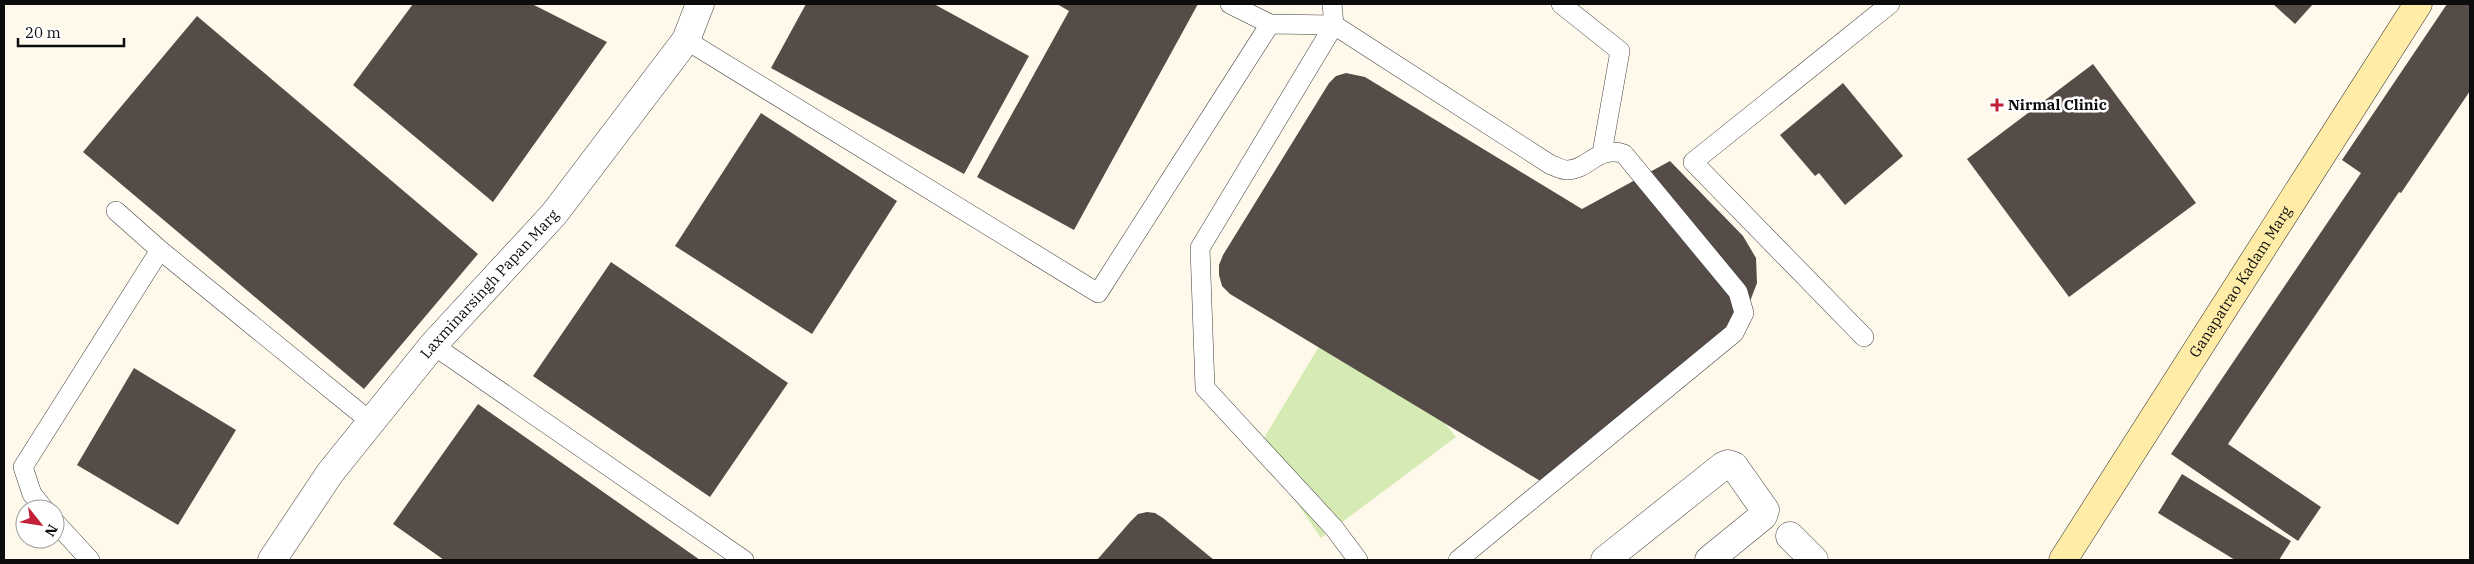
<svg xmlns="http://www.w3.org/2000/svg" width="2474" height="564" font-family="'IBM Plex Serif',serif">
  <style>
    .green { fill: #d6ebb4 }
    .building { fill: #554c48 }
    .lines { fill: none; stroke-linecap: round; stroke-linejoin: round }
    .service-casing { stroke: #3f3f3f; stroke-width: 20 }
    .minor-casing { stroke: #3f3f3f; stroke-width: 29 }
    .secondary-casing { stroke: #2e2e2e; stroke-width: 29 }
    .service { stroke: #fff; stroke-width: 19 }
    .minor { stroke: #fff; stroke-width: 28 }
    .secondary { stroke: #ffeca7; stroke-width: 28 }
    .poi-dot { fill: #c21f38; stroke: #fff; stroke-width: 2 }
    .labels { text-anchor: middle; stroke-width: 5; stroke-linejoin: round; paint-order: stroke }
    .poi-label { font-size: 15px; font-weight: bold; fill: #0c0c0c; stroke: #fff; text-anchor: start }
    .street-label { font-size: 15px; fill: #0c0c0c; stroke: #fff }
  </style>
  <rect width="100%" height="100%" fill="#fff9ec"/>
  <path class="green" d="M1324 338 1389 354 1456 437 1321 538 1283 483 1261 443Z"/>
  <path class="building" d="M413 4H532L607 42 493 202 353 85Z
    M806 4H934L1029 56 964 174 771 68Z
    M1057 4H1198L1074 230 977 177 1069 11Z
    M2273 4H2313L2295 24Z
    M2447 4H2470V91L2401 193 2399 192 2228 444 2321 507 2298 541 2171 454 2361 173 2342 160Z
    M197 16 478 254 364 389 83 152Z
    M2093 64 2196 203 2069 297 1967 159Z
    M1346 73 1365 77 1582 209 1670 161 1743 236 1756 258 1757 283 1744 317 1552 488 1230 294 1222 286 1219 275V265L1223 255 1329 83 1336 76Z
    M1843 83 1903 156 1845 205 1819 173 1815 176 1780 135Z
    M761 113 897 201 812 334 675 246Z
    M611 262 788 383 710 497 533 376Z
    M134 368 236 430 178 525 77 465Z
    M478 404 700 560H444L393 524Z
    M2182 474 2291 541 2279 560H2235L2158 513Z
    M1147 512 1155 513 1163 518 1214 560H1097L1130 522 1138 514Z"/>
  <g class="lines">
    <defs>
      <path id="service" d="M1332 4 1334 25 1200 248 1205 388 1334 528 1358 560
        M1561 4 1620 51 1602 153
        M1270 24 1334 25 1551 165C1555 166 1562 170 1567 170 1589 170 1597 145 1624 154L1738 292 1744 313 1734 333 1458 560
        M686 40 1098 293 1270 24 1230 4
        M116 211 160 250 371 422
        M1864 337 1693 162 1890 4
        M433 345 744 560
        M44 509 32 494 23 467 160 250
        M55 522 90 560"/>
      <g id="minor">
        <path d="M1790 536 1814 560"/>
        <path id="s1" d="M272 560 330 473 433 345 554 214 686 40 700 4"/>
        <path d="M1605 560 1723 466 1728 464 1734 466 1765 510 1763 516 1709 560"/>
      </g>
      <g id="secondary">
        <path id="s2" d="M2063 560 2418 4"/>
      </g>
    </defs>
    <use href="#service" class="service-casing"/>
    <use href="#minor" class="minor-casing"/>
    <use href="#secondary" class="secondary-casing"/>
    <use href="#service" class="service"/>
    <use href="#minor" class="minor"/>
    <use href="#secondary" class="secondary"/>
  </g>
  <path class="poi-dot" d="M1994.5 97.5h5v5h5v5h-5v5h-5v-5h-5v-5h5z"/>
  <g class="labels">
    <g class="poi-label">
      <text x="2008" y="110">Nirmal Clinic</text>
    </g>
    <g class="street-label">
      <text dy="5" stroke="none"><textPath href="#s2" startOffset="330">Ganapatrao Kadam Marg</textPath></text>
      <text dy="5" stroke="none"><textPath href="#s1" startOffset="352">Laxminarsingh Papan Marg</textPath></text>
    </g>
  </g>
  <rect width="2474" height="564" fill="none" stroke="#0c0c0c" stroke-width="10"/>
  <g transform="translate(40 524) rotate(120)"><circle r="24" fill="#ffffff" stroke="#9e9e9e"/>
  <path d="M0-4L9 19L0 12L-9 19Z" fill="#c21f38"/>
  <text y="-8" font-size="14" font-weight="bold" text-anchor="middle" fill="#0c0c0c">N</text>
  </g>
  <path d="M18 38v8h106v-8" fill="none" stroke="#0c0c0c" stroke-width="2.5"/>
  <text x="25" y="38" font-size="15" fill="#0c0c0c" stroke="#ffffff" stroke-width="4" paint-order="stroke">20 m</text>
</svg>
